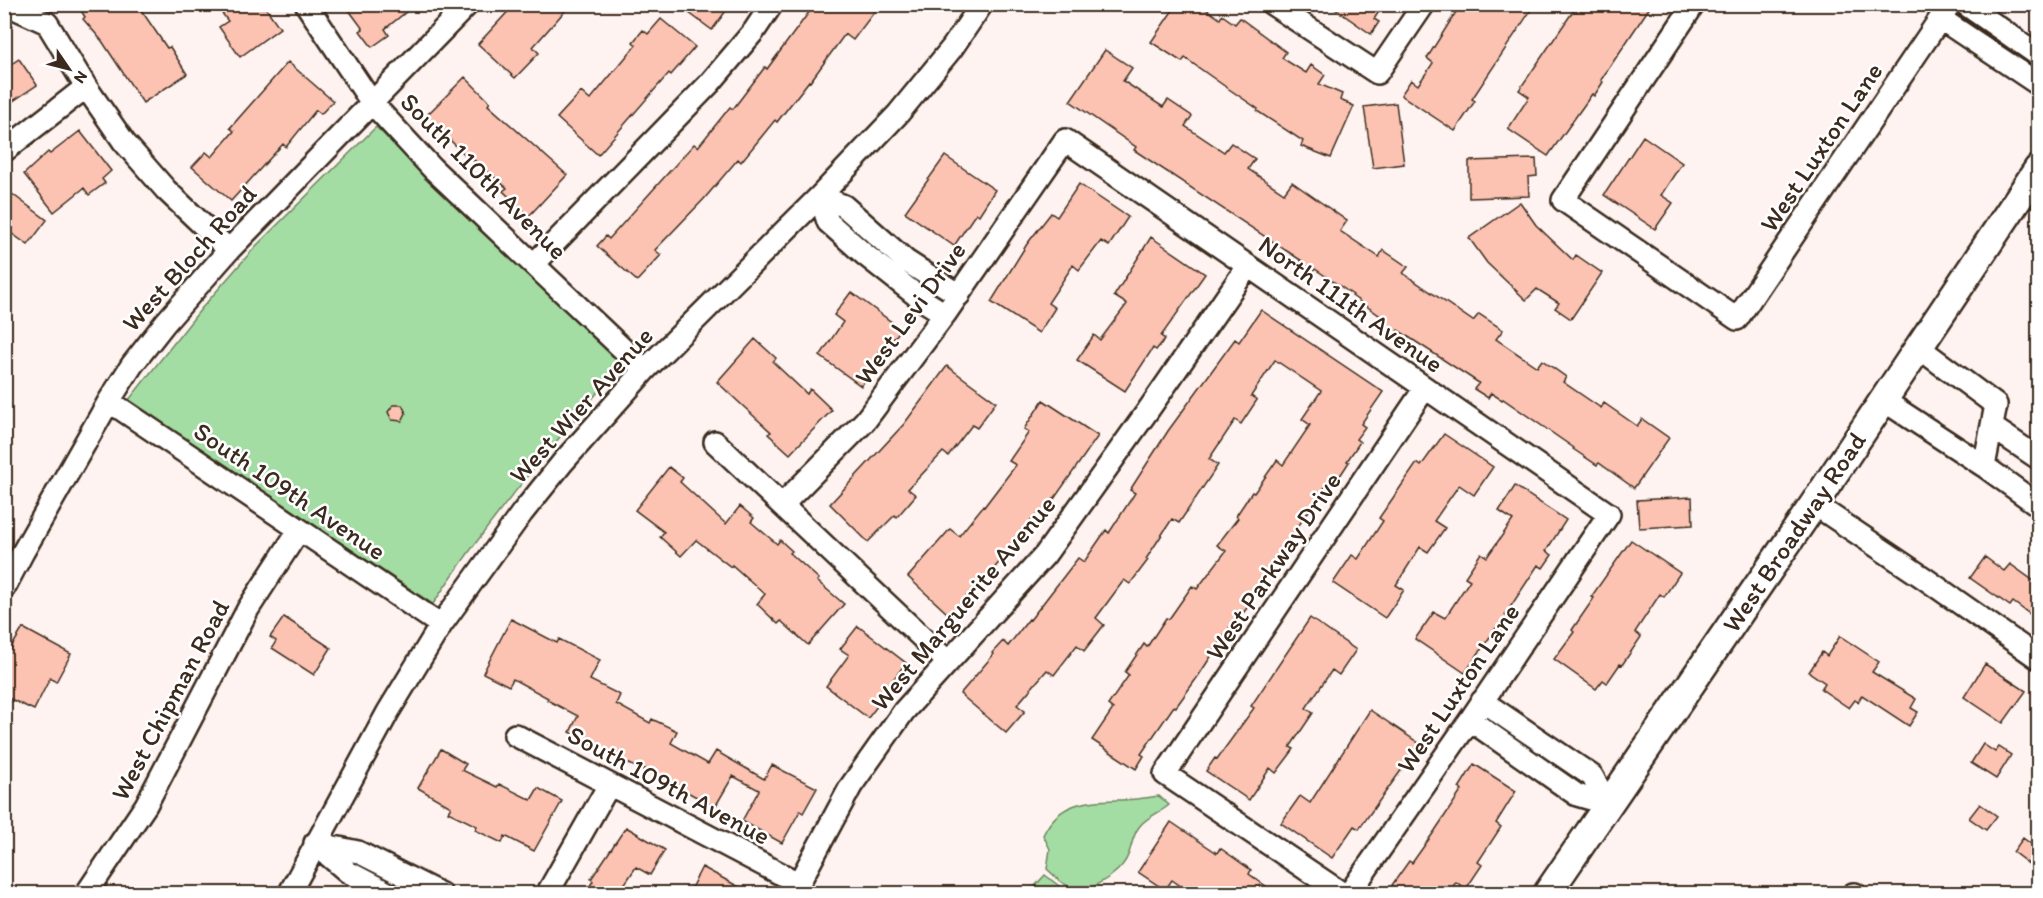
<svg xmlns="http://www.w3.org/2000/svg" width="2043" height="898" font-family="Itim,sans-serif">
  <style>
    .green { fill: #a3dda3; stroke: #6f8460; stroke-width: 1.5 }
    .building { fill: #fcc3b2; stroke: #3b2a1e; stroke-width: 1.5 }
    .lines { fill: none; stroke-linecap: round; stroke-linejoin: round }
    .minor-casing { stroke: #3b2a1e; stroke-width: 26 }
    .major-casing { stroke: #3b2a1e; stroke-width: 32 }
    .minor { stroke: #fff; stroke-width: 21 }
    .major { stroke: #fff; stroke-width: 27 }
    .labels { text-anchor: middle; stroke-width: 5; stroke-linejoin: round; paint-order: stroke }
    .street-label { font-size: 26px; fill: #3b2a1e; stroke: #fff }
  </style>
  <rect width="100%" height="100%" fill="#fef3f0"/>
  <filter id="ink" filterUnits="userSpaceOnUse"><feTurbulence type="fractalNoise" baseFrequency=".0167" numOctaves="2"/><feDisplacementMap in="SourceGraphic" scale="12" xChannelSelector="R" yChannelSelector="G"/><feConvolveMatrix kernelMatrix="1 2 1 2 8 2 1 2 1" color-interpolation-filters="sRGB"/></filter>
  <g filter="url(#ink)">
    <path class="green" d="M376 127 622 364C555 442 489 519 433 604L128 401 201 309 256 246Z
      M1159 796 1169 805C1160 813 1146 817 1139 827 1133 835 1132 844 1129 853 1122 874 1098 884 1080 893L1061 882 1047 869 1050 849 1043 835C1059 801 1087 801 1120 800 1133 800 1146 798 1159 796Z
      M1045 875 1068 893H1017L1034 887Z"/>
    <path class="building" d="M77 4H137L167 48 170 47 187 74 143 103 102 41 83 19 85 17Z
      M215 4H263L280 28 240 57 219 27 228 21Z
      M356 4H416L385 29 389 35 372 47 360 31 363 29 349 10Z
      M515 4H571L533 47 539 53 515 78 478 44Z
      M677 4H731L712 30Z
      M815 4H866L875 11 853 40 845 34 810 82 809 81 777 122 775 120 741 162 738 159 704 199 655 250 661 255 637 281 597 246 606 236 609 239 694 144 698 147 730 107 733 109 765 67 767 69Z
      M1177 4H1199L1220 19 1222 15 1235 24 1240 18 1286 52 1282 58 1306 73 1311 65 1325 75 1319 84 1342 94 1340 100 1354 106 1331 158 1301 146 1303 141 1257 111 1258 109 1223 85 1185 58 1182 62 1151 42Z
      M1328 4H1384L1374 19 1379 22 1371 34Z
      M1461 4H1535L1472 99 1475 101 1455 131 1401 95 1411 80 1418 85 1433 63 1427 58Z
      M1578 4H1652L1601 80 1603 82 1594 96 1592 94 1548 156 1508 129 1529 97 1519 90Z
      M661 19 695 47 671 75 669 73 598 155 557 118 581 92 590 100 636 45 633 42 643 30 648 34Z
      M1105 50 1132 68 1123 81 1163 107 1168 100 1192 116 1185 126 1224 152 1231 143 1255 159 1248 169 1284 193 1292 182 1319 201 1347 221 1340 231 1379 257 1383 250 1408 267 1403 273 1473 321 1479 314 1503 330 1496 339 1537 367 1542 360 1566 377 1563 382 1601 408 1604 403 1637 426 1642 419 1669 438 1634 488 1599 463 1597 465 1573 449 1574 448 1503 399 1502 400 1491 393 1488 398 1474 389 1479 383 1398 330 1396 333 1383 324 1386 320 1352 296 1353 295 1315 269 1311 274 1299 265 1302 261 1134 150 1136 147 1070 101Z
      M19 59 37 85 4 107V69Z
      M288 62 333 101 321 114 316 110 286 147 283 144 231 201 192 167 206 152 212 157 234 131 230 128Z
      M465 77 490 102 488 105 567 175 529 216 503 191 507 188 474 160 473 161 462 152 426 116Z
      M1396 103 1404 164 1373 168 1364 107Z
      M80 131 111 171 102 179 105 183 89 195 84 188 54 212 24 174 48 152 50 154Z
      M1643 136 1682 163 1661 195 1673 203 1655 229 1604 195Z
      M945 156 995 190 979 215 976 213 954 246 905 212Z
      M1536 159 1537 176 1528 177 1529 196 1469 198V161Z
      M1079 184 1128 217 1109 246 1101 241 1079 270 1073 265 1048 303 1055 308 1039 333 991 302 1027 244 1051 213 1057 217Z
      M4 188 47 220 28 245 4 228Z
      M1520 202 1536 225 1573 260 1576 255 1602 273 1571 319 1555 308 1559 303 1537 289 1526 300 1487 263 1469 238Z
      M1151 237 1205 274 1161 336 1165 339 1156 350 1153 348 1125 391 1077 360 1094 335 1100 340 1127 304 1114 296Z
      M851 292 901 329 884 352 881 350 865 370 870 374 861 386 820 356 843 322 834 315Z
      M1261 310 1383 392 1361 424 1365 427 1356 439 1360 442 1347 461 1349 462 1340 476 1335 473 1328 483 1257 586 1261 589 1244 612 1241 610 1199 675 1176 707 1174 706 1141 754 1144 756 1136 769 1092 740 1113 709 1108 705 1129 675 1125 672 1144 644 1147 647 1166 618 1169 619 1192 586 1197 589 1226 551 1217 545 1238 518 1236 516 1252 492 1254 493 1277 460 1283 465 1310 425 1302 419 1321 391 1275 360 1251 396 1257 400 1241 424 1235 420 1209 459 1218 465 1179 523 1172 519 1146 559 1148 560 1130 584 1124 580 1096 618 1104 625 1084 651 1077 645 1054 675 1047 670 1017 705 1025 711 1006 733 960 694 994 654 992 653 1003 641 1008 646 1029 619 1030 620 1078 558 1084 562 1106 530 1109 533 1135 493 1130 490 1168 431 1235 339 1239 342Z
      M755 339 776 358 773 362 807 394 810 389 832 410 790 454 768 434 771 432 717 382Z
      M947 366 996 402 977 428 972 425 948 456 943 452 908 489 916 495 897 517 895 515 868 542 830 504 904 424Z
      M1043 400 1098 436 1040 519 1035 516 1012 546 1016 549 1006 561 1003 558 976 589 975 588 951 613 949 611 947 613 908 577 950 529 959 536 983 506 984 507 1016 465 1009 461 1029 432 1024 429Z
      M393 405H402L406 413 402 421 392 420 388 412Z
      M1444 434 1493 467 1474 495 1459 485 1434 521 1445 528 1428 552 1420 547 1396 585 1404 590 1385 618 1333 583 1352 555 1358 559 1383 521 1379 518 1395 495 1417 463 1421 466Z
      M669 467 683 478 680 482 726 524 740 506 754 518 751 522 777 544 780 540 792 551 790 553 819 579 817 581 844 604 808 645 781 621 778 624 757 604 765 594 732 565 731 567 696 540 681 556 660 537 664 532 635 510Z
      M1515 486 1566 520 1546 551 1552 555 1543 568 1538 565 1505 615 1510 618 1501 631 1496 628 1465 673 1415 639 1434 612 1445 618 1470 580 1465 577 1481 553 1487 557 1513 520 1499 511Z
      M1692 497 1693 525 1639 528 1637 500Z
      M1631 540 1680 573 1664 597 1660 594 1635 632 1641 637 1622 665 1620 664 1607 683 1603 680 1596 689 1554 659 1574 632 1572 630 1594 598 1591 597Z
      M1985 557 2004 571 2010 564 2038 584V620L2013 602 2010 606 1970 578Z
      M284 617 331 648 314 675 272 648 276 641 270 637Z
      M1310 618 1356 650 1339 675 1332 670 1306 708 1313 713 1290 747 1294 749 1276 773 1270 768 1249 800 1206 771 1215 758 1217 759 1254 708 1251 706Z
      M511 619 557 643 559 639 600 660 590 680 620 695 616 704 650 723 652 719 677 731 671 743 708 764 716 751 764 779 772 765 817 788 803 813 800 811 782 843 742 821 759 790 733 776 715 807 643 768 642 770 623 761 570 732 578 716 547 700 548 698 513 679 509 686 483 673Z
      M858 626 906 663 875 703 878 705 868 718 826 686 849 655 840 649Z
      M23 628 71 654 56 682 50 678 34 710 4 696V659Z
      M1840 636 1879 662 1872 672 1916 699 1911 708 1918 712 1909 726 1862 695 1858 702 1855 700 1849 708 1821 689 1825 683 1809 672 1822 652 1827 656Z
      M1985 664 2026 691 2003 723 1964 697Z
      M1370 710 1420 744 1359 829 1354 826 1332 858 1281 823 1300 796 1310 803Z
      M1983 744 1995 752 1999 747 2011 755 1996 779 1971 763Z
      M441 749 466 764 462 770 497 787 499 784 531 800 538 788 562 801 534 851 505 836 502 843 475 830 477 826 448 812 451 807 418 788Z
      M1474 764 1516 791 1496 823 1501 827 1478 862 1482 865 1466 889 1456 882 1448 894H1405L1392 885 1409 861 1412 863 1434 832 1462 790 1459 788Z
      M1980 804 1997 816 1986 830 1969 818Z
      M1171 822 1217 853 1220 848 1251 870 1249 874 1277 894H1192L1172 880 1165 890 1138 872Z
      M626 827 665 850 650 875 636 867 618 894H585L593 881 591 879Z
      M2023 838 2038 849V871L2013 852Z
      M702 867 752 894H688Z"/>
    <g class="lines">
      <defs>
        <path id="minor" d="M306 4 372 103 432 168 645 370
          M1272 4 1377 73 1424 4
          M1694 4 1563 200 1737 319 1950 4
          M1965 4 2038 55
          M10 6 47 23 86 87 124 142 166 190 229 250
          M1941 19 2038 84
          M4 151 86 87
          M820 196 828 222 864 254 921 299 945 314
          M820 196 844 206 906 261 959 295
          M534 264 709 84 754 31 772 4
          M1918 347 1996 405 1984 466
          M1883 400 1984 466 2038 505
          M109 401 441 625
          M1992 427 2038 458
          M715 442 948 662
          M783 504 865 421 945 314 1065 140 1607 513 1609 514 1470 720 1349 894
          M1814 504 1924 578 2038 658
          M4 588 23 552 109 401 132 365 165 323 229 250 468 4
          M1482 701 1592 776 1608 804
          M1470 720 1577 795 1608 804
          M515 735 798 883
          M315 843 358 852 441 894
          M315 844 348 872 390 894
          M86 894 146 805 248 609 299 530
          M289 894 388 712 441 625 522 513 563 462 645 370 820 196 898 114 952 48 982 4
          M547 894 609 785
          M793 894 851 786 904 711 1045 555 1149 409 1248 266
          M1343 894 1165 774 1425 388
          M1853 894H1855"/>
        <path id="major" d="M1547 894 1814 504 2038 169"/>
      </defs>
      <use href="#minor" class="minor-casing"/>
      <use href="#major" class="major-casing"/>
      <use href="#minor" class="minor"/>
      <use href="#major" class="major"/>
    </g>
  </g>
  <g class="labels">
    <g class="street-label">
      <text transform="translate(1821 147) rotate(-56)" y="9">West Luxton Lane</text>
      <text transform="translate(484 176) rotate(45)" y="9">South 110th Avenue</text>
      <text transform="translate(189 258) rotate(-48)" y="9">West Bloch Road</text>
      <text transform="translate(1351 304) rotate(35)" y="9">North 111th Avenue</text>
      <text transform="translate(910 313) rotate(-54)" y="9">West Levi Drive</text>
      <text transform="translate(581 405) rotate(-48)" y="9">West Wier Avenue</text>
      <text transform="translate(290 491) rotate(34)" y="9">South 109th Avenue</text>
      <text transform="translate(1794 532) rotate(-56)" y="9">West Broadway Road</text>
      <text transform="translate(1273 566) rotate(-56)" y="9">West Parkway Drive</text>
      <text transform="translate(963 603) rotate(-50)" y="9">West Marguerite Avenue</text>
      <text transform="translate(1458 688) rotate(-56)" y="9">West Luxton Lane</text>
      <text transform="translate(170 700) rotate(-62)" y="9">West Chipman Road</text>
      <text transform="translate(669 785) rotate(28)" y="9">South 109th Avenue</text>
    </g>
  </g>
  <rect width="2043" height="898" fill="none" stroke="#fff" stroke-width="24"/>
  <rect x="12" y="12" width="2019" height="874" fill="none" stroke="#3b2a1e" stroke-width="2" filter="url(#ink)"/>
  <g transform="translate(69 69) rotate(125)" stroke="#ffffff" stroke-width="4.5" paint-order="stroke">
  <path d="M0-4.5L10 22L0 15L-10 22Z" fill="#3b2a1e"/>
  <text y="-9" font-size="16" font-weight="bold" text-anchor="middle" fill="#3b2a1e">N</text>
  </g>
</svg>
